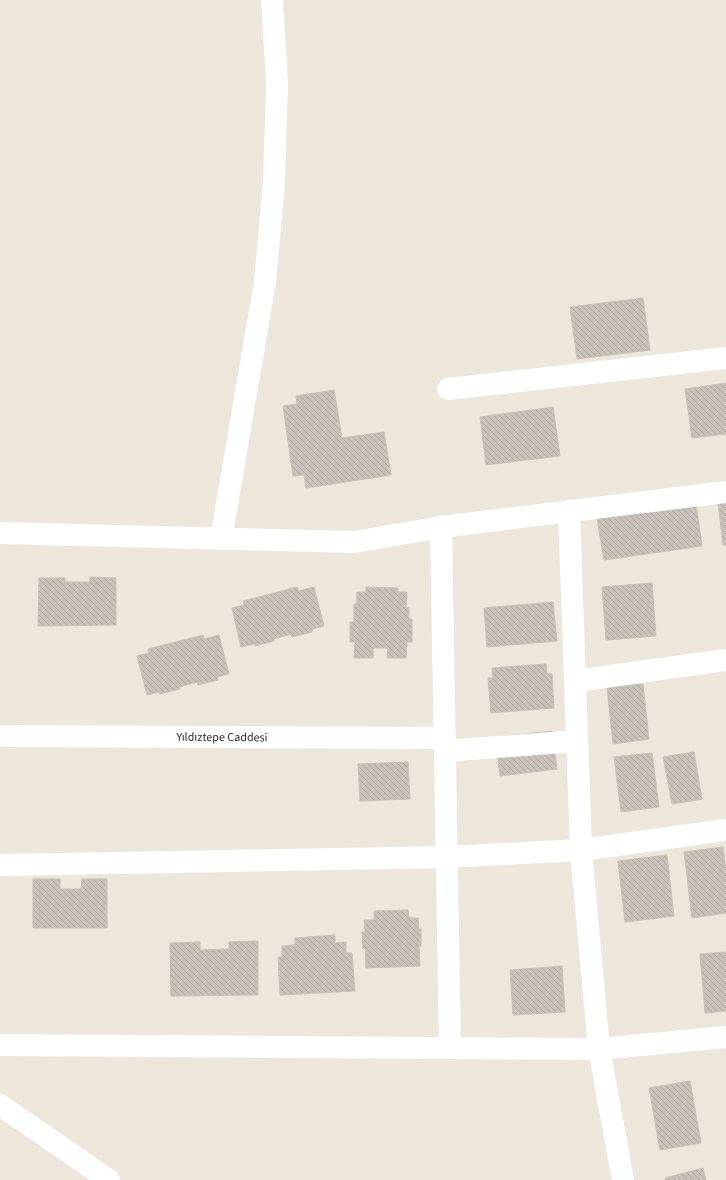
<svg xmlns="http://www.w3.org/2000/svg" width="726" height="1180" font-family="'Source Sans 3',sans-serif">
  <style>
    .building { fill: url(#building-back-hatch); stroke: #c8c2b5 }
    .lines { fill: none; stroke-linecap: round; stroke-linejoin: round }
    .minor { stroke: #fff; stroke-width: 22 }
    .labels { text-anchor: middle; stroke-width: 3; stroke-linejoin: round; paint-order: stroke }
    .street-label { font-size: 12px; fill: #2a2a2a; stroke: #fff }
  </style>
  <defs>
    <pattern id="building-back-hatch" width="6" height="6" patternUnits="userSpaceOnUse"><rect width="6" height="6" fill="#c8c2bb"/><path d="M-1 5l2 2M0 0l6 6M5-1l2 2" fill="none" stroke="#aca7a1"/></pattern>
  </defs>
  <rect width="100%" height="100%" fill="#ece6db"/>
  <path class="building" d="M643 298 650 350 577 359 570 307Z
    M726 383V434L692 438 685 389Z
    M334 390 342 438 384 432 391 475 306 488 304 475 293 476 283 406 297 404 296 396Z
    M553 407 560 456 486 465 480 417Z
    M726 502V545H723L718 503Z
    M696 504 702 546 604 560 597 518Z
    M90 577 116 578V625L38 626 39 578H65V582H90Z
    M652 583 656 636 606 640 602 587Z
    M297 587 299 591 314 587 324 626 312 629V632L292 637 291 634 274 639V641L255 646 254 644 241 647 232 608 244 605 243 601Z
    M366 587 398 588V592H407L406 608 409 607V619H412V642H407L406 658H387L388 648H373V658H354L355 642H350V622H354V604H357V592H366Z
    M553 602 557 641 487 647 484 608Z
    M203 635 204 639 219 635 229 674 217 677 218 680 198 685 197 682 179 687 180 689 160 694 159 692 147 695 137 656 149 653 148 649Z
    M546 664 547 674H552L554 708 491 713 488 678H493L492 668Z
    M643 684 649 739 613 744 607 688Z
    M552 731 557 769 500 776 495 737Z
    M694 752 702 799 672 804 663 757Z
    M652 753 659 807 621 812 614 757Z
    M408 762 410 799 360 801 358 764Z
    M723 847 726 870V913L692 918 684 852Z
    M667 855 674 916 625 922 618 861Z
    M33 879H60V889H81L82 879H107V928H33Z
    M408 910 409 918H418L419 929H421V946H419L420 966 366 968 365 948 363 949 362 932H365L364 920H374V911Z
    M335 935V943L346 942V953H352L355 991 280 995 278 957H282V946L295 945V938Z
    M258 941V995L171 996 170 943 200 942V950L229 949V942Z
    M726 952V1011L705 1013 700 954Z
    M562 966 565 1012 513 1015 510 970Z
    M690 1081 701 1143 660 1150 649 1088Z
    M703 1168 706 1180H665V1178Z"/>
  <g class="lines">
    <g class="minor">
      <path d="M448 389 726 358"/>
      <path d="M569 511 581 850 599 1049 623 1180"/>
      <path d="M0 533 355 542 441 527"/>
      <path d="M221 539 265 282 274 183 277 83 272 0"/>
      <path d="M575 681 726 660"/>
      <path id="s1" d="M0 736 444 738"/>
      <path d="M445 751 577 741"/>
      <path d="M0 865 446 857 581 850 726 830"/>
      <path d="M0 1045 599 1049 726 1037"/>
      <path d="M450 1048 441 527 726 492"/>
      <path d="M0 1105 109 1180"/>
    </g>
  </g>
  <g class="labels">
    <g class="street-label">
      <text dy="4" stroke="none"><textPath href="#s1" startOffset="222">Yıldıztepe Caddesi</textPath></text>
    </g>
  </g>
</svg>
